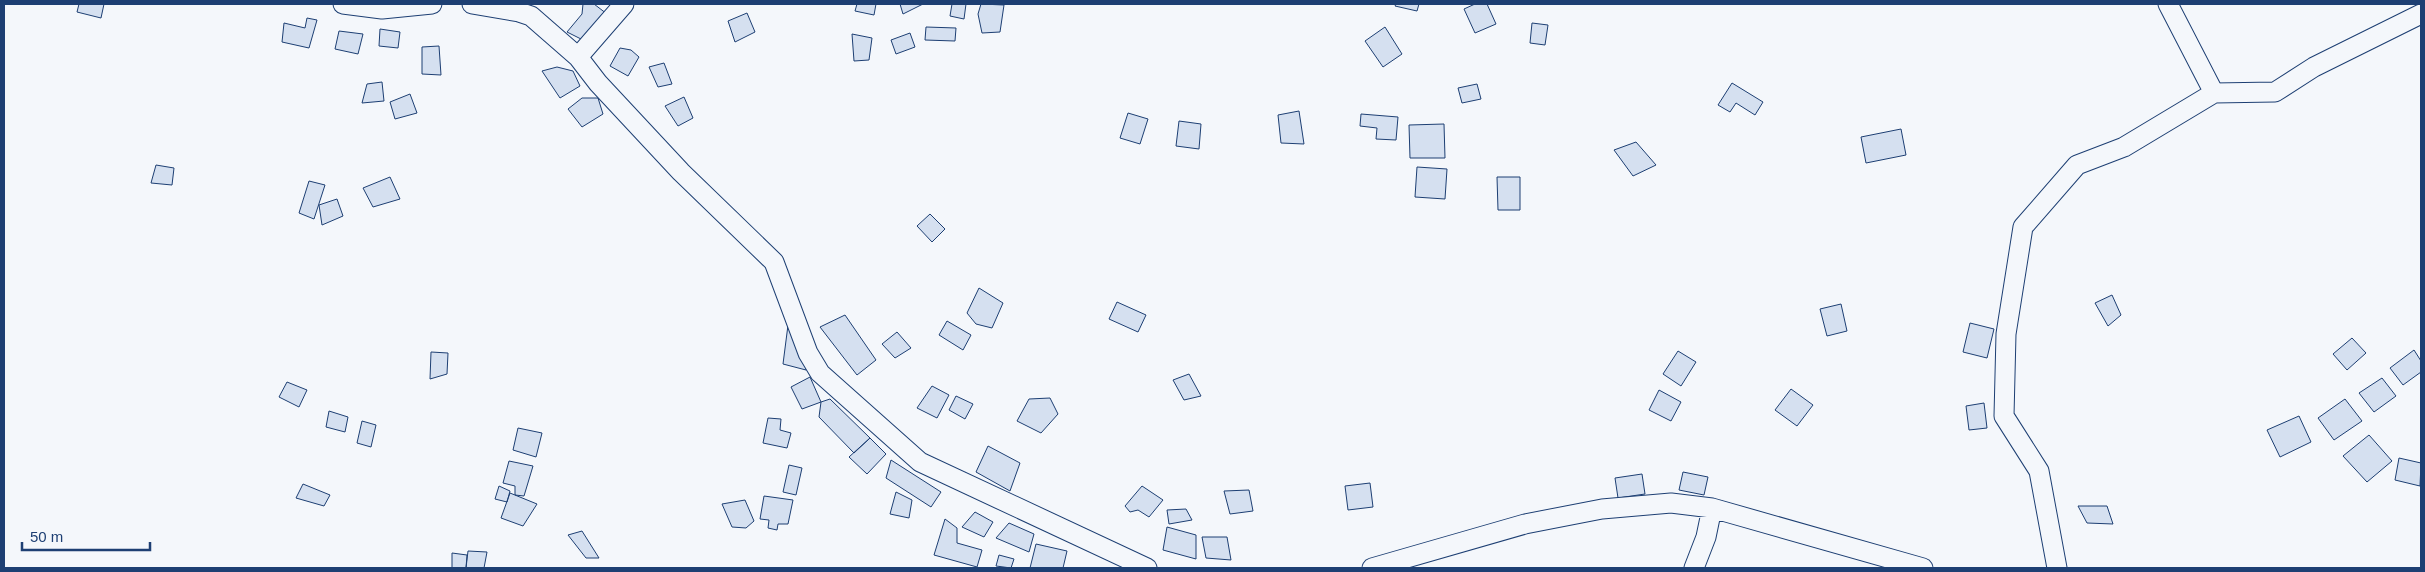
<svg xmlns="http://www.w3.org/2000/svg" width="2425" height="572" font-family="Helvetica,sans-serif">
  <style>
    .building { fill: #d5e0f0; stroke: #1d3f73 }
    .lines { fill: none; stroke-linecap: round; stroke-linejoin: round }
    .minor-casing { stroke: #1d3f73; stroke-width: 21 }
    .minor { stroke: #f4f7fb; stroke-width: 19 }
  </style>
  <rect width="100%" height="100%" fill="#f4f7fb"/>
  <path class="building" d="M79 4H104L101 18 77 12Z
    M583 4H594L607 14 581 39 567 32 582 14Z
    M857 4H876L874 15 855 11Z
    M900 4H923L903 14Z
    M952 4H966L964 19 950 16Z
    M981 4 1004 5 1000 32 982 33 978 14Z
    M1396 4H1419L1417 11 1395 6Z
    M1475 4H1487L1496 24 1475 33 1464 9Z
    M747 13 755 32 735 42 728 21Z
    M307 18 317 20 309 48 282 42 284 23 305 28Z
    M1532 23 1548 25 1545 45 1530 43Z
    M926 27 956 28 955 41 925 40Z
    M1385 27 1402 54 1383 67 1365 41Z
    M380 29 400 32 398 48 379 46Z
    M339 31 363 34 358 54 335 49Z
    M910 33 915 47 896 54 891 40Z
    M852 34 872 38 869 60 854 61Z
    M439 46 441 75 422 74V47Z
    M620 48 631 50 639 57 628 76 610 66Z
    M664 63 672 84 658 87 649 67Z
    M557 67 573 71 580 86 560 98 542 71Z
    M382 82 384 101 362 103 367 84Z
    M1732 83 1763 102 1755 115 1736 103 1730 112 1718 105Z
    M1477 84 1481 99 1462 103 1458 88Z
    M410 94 417 113 395 119 390 102Z
    M684 97 693 118 678 126 665 106Z
    M582 98H598L603 114 582 127 568 109Z
    M1299 111 1304 144 1281 143 1278 115Z
    M1128 113 1148 119 1140 144 1120 138Z
    M1361 114 1398 117 1396 140 1376 139 1377 128 1360 126Z
    M1179 121 1201 124 1199 149 1176 146Z
    M1444 124 1445 158H1410L1409 125Z
    M1901 129 1906 155 1866 163 1861 137Z
    M1636 142 1656 165 1633 176 1614 150Z
    M156 165 174 168 172 185 151 183Z
    M1417 167 1447 169 1445 199 1415 197Z
    M390 177 400 199 373 207 363 188Z
    M1497 177H1520V210H1498Z
    M309 181 325 185 314 219 299 213Z
    M337 199 343 216 322 225 319 205Z
    M930 214 945 229 932 242 917 226Z
    M979 288 1003 303 992 328 976 324 967 313Z
    M2112 295 2121 315 2108 326 2095 303Z
    M1117 302 1146 315 1138 332 1109 319Z
    M1841 304 1847 331 1827 336 1820 309Z
    M845 315 876 360 857 375 820 327Z
    M947 321 971 335 963 350 939 335Z
    M1970 323 1994 329 1987 358 1963 352Z
    M788 325 808 357 806 370 783 364Z
    M897 332 911 348 895 358 882 344Z
    M2352 338 2366 353 2347 370 2333 354Z
    M2414 350 2421 361V372L2403 385 2390 368Z
    M1678 351 1696 362 1681 386 1663 374Z
    M431 352 448 353 447 374 430 379Z
    M1189 374 1201 396 1184 400 1173 380Z
    M810 377 821 402 802 409 791 387Z
    M2382 378 2396 396 2374 412 2359 393Z
    M287 382 307 390 299 407 279 397Z
    M932 386 949 395 937 418 917 408Z
    M1791 389 1813 405 1797 426 1775 410Z
    M1659 390 1681 402 1671 421 1649 410Z
    M956 396 973 404 965 419 949 410Z
    M1050 398 1058 414 1041 433 1017 421 1029 399Z
    M830 399 870 438 854 453 819 417 821 402Z
    M2345 399 2362 421 2334 440 2318 418Z
    M1984 403 1987 428 1969 430 1966 406Z
    M329 411 348 417 345 432 326 427Z
    M2299 416 2311 442 2280 457 2267 430Z
    M768 418 781 419 780 430 791 433 787 448 763 443Z
    M362 421 376 425 371 447 357 443Z
    M518 428 542 433 536 457 513 450Z
    M2369 435 2392 461 2367 482 2343 456Z
    M870 438 886 454 867 474 849 457Z
    M988 446 1020 463 1010 491 976 472Z
    M2399 458 2421 463 2420 486 2395 480Z
    M891 460 941 492 931 507 886 478Z
    M509 461 533 466 524 496 515 495V486L503 483Z
    M789 465 802 468 796 495 783 492Z
    M1683 472 1708 477 1704 495 1679 490Z
    M1642 474 1645 494 1618 498 1615 478Z
    M1370 483 1373 507 1348 510 1345 486Z
    M303 484 330 495 324 506 296 498Z
    M499 486 510 491 507 502 495 499Z
    M1142 486 1163 500 1149 517 1138 510 1130 512 1125 506Z
    M1249 490 1253 511 1230 514 1224 491Z
    M896 492 912 500 909 518 890 514Z
    M510 493 537 504 523 526 501 518Z
    M764 496 793 500 788 524H778L777 530 768 528 769 520 760 519Z
    M745 500 754 521 746 528 732 527 722 504Z
    M2078 506H2107L2113 524 2087 523Z
    M1186 509 1192 520 1169 524 1167 510Z
    M975 512 993 522 984 537 962 527Z
    M945 519 957 528V543L982 550 977 567 934 555Z
    M1009 523 1034 534 1029 552 996 538Z
    M1167 527 1196 535V559L1163 550Z
    M582 531 599 558H586L568 535Z
    M1202 537H1227L1231 560 1206 558Z
    M1036 544 1067 551 1063 568H1030Z
    M468 551 487 552 484 568H466Z
    M452 553 467 555 466 568H452Z
    M999 555 1014 559 1011 568 996 566Z"/>
  <g class="lines">
    <defs>
      <path id="minor" d="M343 4 382 9 432 4
        M472 4 519 12 531 16 578 57 598 83 681 172 774 262 808 353 820 373 920 462 1147 568
        M2168 4 2214 93
        M578 57 624 4
        M1372 568 1525 524 1602 509 1671 503 1712 508 1923 568
        M1694 568 1706 537 1712 508
        M2057 568 2039 471 2004 416 2006 334 2023 227 2077 165 2124 147 2214 93 2275 92 2314 67 2421 14"/>
    </defs>
    <use href="#minor" class="minor-casing"/>
    <use href="#minor" class="minor"/>
  </g>
  <rect width="2425" height="572" fill="none" stroke="#1d3f73" stroke-width="10"/>
  <path d="M22 542v8h128v-8" fill="none" stroke="#1d3f73" stroke-width="2.5"/>
  <text x="30" y="542" font-size="15" fill="#1d3f73" stroke="#f4f7fb" stroke-width="4" paint-order="stroke">50 m</text>
</svg>
